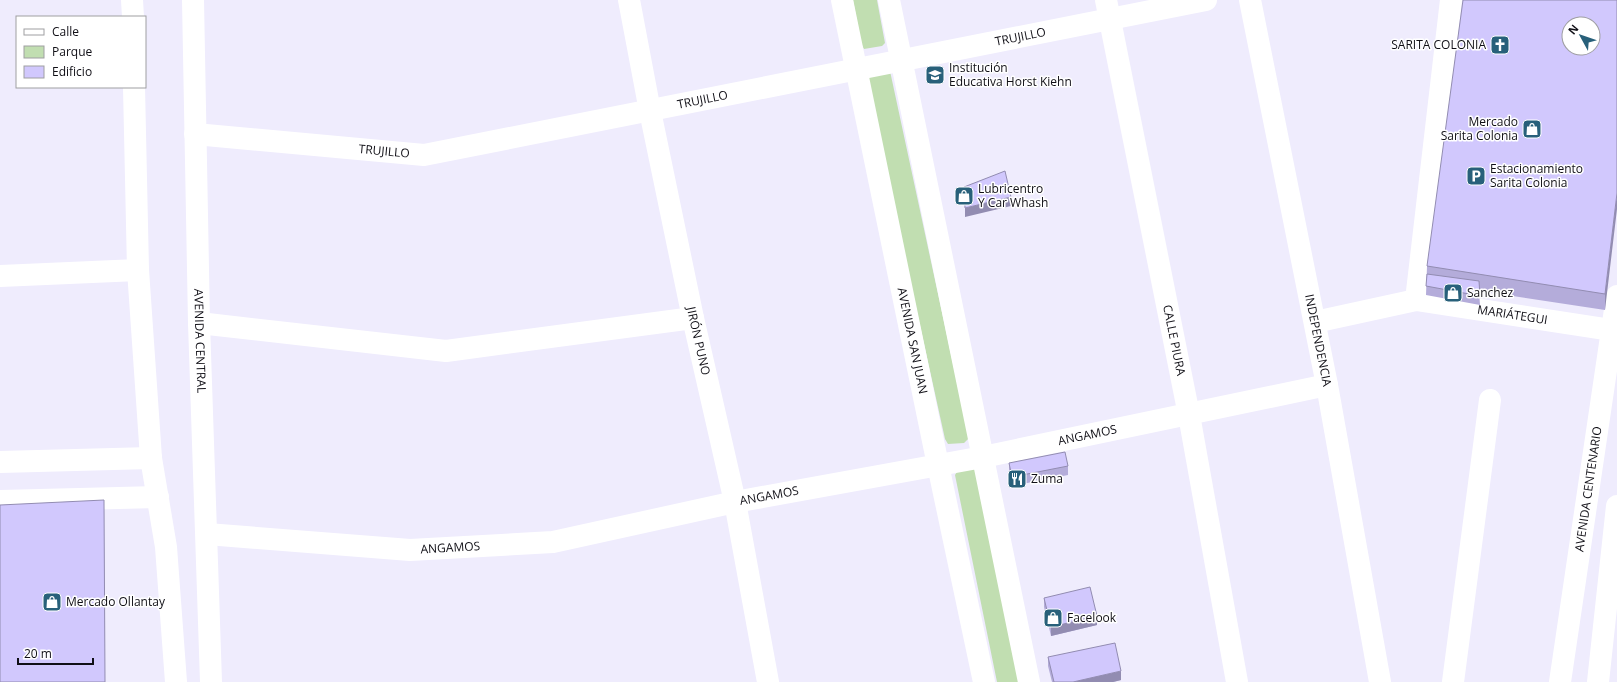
<svg xmlns="http://www.w3.org/2000/svg" width="1617" height="682" font-family="'Open Sans',sans-serif">
  <style>
    .green { fill: #c1deb1 }
    .lines { fill: none; stroke-linecap: round; stroke-linejoin: round }
    .minor { stroke: #fff; stroke-width: 22 }
    .major { stroke: #fff; stroke-width: 22 }
    .wall { fill: #b4acda }
    .shaded-wall { fill: #928cb1 }
    .building { fill: #d1c8fd; stroke: #928cb1; fill-rule: evenodd }
    .labels { text-anchor: middle; stroke-width: 3; stroke-linejoin: round; paint-order: stroke }
    .street-label { font-size: 12px; fill: #100f16; stroke: #fff }
    .poi-label { font-size: 12px; fill: #100f16; stroke: #fff; text-anchor: start }
  </style>
  <rect width="100%" height="100%" fill="#efecfd"/>
  <path class="green" d="M853 0H877L885 43 882 46 864 49 861 43Z
    M890 71 969 438 964 443 948 444 945 439 867 85V74Z
    M975 466 1022 682H997L955 475 960 467Z"/>
  <g class="lines">
    <g class="minor">
      <path id="s1" d="M629 0 650 111 693 318 735 502 768 682"/>
      <path id="s2" d="M1106 0 1189 415 1237 682"/>
      <path id="s3" d="M1250 0 1327 385 1380 682"/>
      <path id="s4" d="M195 134 424 155 1206 0"/>
      <path d="M0 276 138 270"/>
      <path d="M1416 300 1451 0"/>
      <path id="s5" d="M1315 322 1416 300 1617 331"/>
      <path d="M199 323 446 351 693 318"/>
      <path d="M0 462 151 458"/>
      <path d="M0 501 158 497"/>
      <path id="s6" d="M207 534 410 550 553 542 735 502 983 457 1327 385"/>
      <path d="M1453 682 1490 400"/>
      <path id="s7" d="M1560 682 1617 296"/>
      <path d="M1598 682 1617 506"/>
    </g>
    <g class="major">
      <path d="M132 0 133 17"/>
      <path id="s8" d="M193 0 199 323 211 682"/>
      <path id="s9" d="M842 0 938 465 984 682"/>
      <path d="M889 0 1029 682"/>
      <path d="M134 87 138 270 151 458 166 547 176 682"/>
    </g>
  </g>
  <path class="wall" d="M1617 0 1605 310 1479 291 1480 305 1426 295 1427 266Z
    M1009 463 1068 466V475L1012 486 1009 472Z
    M1044 598 1097 625 1051 636 1044 607Z
    M1048 657 1121 680 1113 682H1052L1048 666Z"/>
  <path class="shaded-wall" d="M1617 193V209L1605 310V294Z
    M1011 197V206L965 217V208Z
    M1097 616V625L1051 636V627Z
    M1121 671V680L1113 682H1073Z"/>
  <path class="building" d="M1463 0H1617V193L1605 294 1427 266ZM1569 24H1593V48H1569Z
    M1005 171 1011 197 965 208 964 187Z
    M1427 274 1479 281 1480 296 1426 286Z
    M1065 452 1068 466 1012 477 1009 463Z
    M104 500 105 682H0V505Z
    M1090 587 1097 616 1051 627 1044 598Z
    M1115 643 1121 671 1073 682H1054L1048 657Z"/>
  <defs>
    <symbol id="church-square" viewBox="-11 -11 22 22"><rect x="-9" y="-9" width="18" height="18" rx="4" fill="#28607a" stroke="#fff"/><path d="M-1.2-6h2.4v3.5h3.3v2.4h-3.3V6h-2.4V-.1h-3.3v-2.4h3.3Z" fill="#fff"/></symbol>
    <symbol id="school-square" viewBox="-11 -11 22 22"><rect x="-9" y="-9" width="18" height="18" rx="4" fill="#28607a" stroke="#fff"/><path d="M0-5L7-2L0 1L-7-2ZM-4 1L0 2.5L4 1V4Q0 6-4 4Z" fill="#fff"/></symbol>
    <symbol id="shop-square" viewBox="-11 -11 22 22"><rect x="-9" y="-9" width="18" height="18" rx="4" fill="#28607a" stroke="#fff"/><path d="M-5-2.5h2.3a2.7 3.5 0 0 1 5.4 0H5L5.5 6h-11ZM-1.5-2.5h3a1.5 2.3 0 0 0-3 0Z" fill="#fff"/></symbol>
    <symbol id="parking-square" viewBox="-11 -11 22 22"><rect x="-9" y="-9" width="18" height="18" rx="4" fill="#28607a" stroke="#fff"/><path d="M-3.5-5.5H1a3.5 3.5 0 0 1 0 7H-1V5.5H-3.5ZM-1-3.4V-.6H.8a1.4 1.4 0 0 0 0-2.8Z" fill="#fff"/></symbol>
    <symbol id="restaurant-square" viewBox="-11 -11 22 22"><rect x="-9" y="-9" width="18" height="18" rx="4" fill="#28607a" stroke="#fff"/><path d="M-5-6h1v4h1v-4h1v4h1v-4h1v5L-1.5 .5V6h-2V.5L-5-1ZM5-6V6H3V1.5H1.5Q1.5-4 5-6Z" fill="#fff"/></symbol>
  </defs>
  <g fill-rule="evenodd">
    <use href="#church-square" x="1489" y="34" width="22" height="22"/>
    <use href="#school-square" x="924" y="64" width="22" height="22"/>
    <use href="#shop-square" x="1521" y="118" width="22" height="22"/>
    <use href="#parking-square" x="1465" y="165" width="22" height="22"/>
    <use href="#shop-square" x="953" y="185" width="22" height="22"/>
    <use href="#shop-square" x="1442" y="282" width="22" height="22"/>
    <use href="#restaurant-square" x="1006" y="468" width="22" height="22"/>
    <use href="#shop-square" x="41" y="591" width="22" height="22"/>
    <use href="#shop-square" x="1042" y="607" width="22" height="22"/>
  </g>
  <g class="labels">
    <g class="street-label">
      <text dy="4" stroke="none"><textPath href="#s4" startOffset="838">TRUJILLO</textPath></text>
      <text dy="4" stroke="none"><textPath href="#s4" startOffset="514">TRUJILLO</textPath></text>
      <text dy="4" stroke="none"><textPath href="#s4" startOffset="190">TRUJILLO</textPath></text>
      <text dy="4" stroke="none"><textPath href="#s5" startOffset="201">MARIÁTEGUI</textPath></text>
      <text dy="4" stroke="none"><textPath href="#s2" startOffset="347">CALLE PIURA</textPath></text>
      <text dy="4" stroke="none"><textPath href="#s3" startOffset="347">INDEPENDENCIA</textPath></text>
      <text dy="4" stroke="none"><textPath href="#s8" startOffset="341">AVENIDA CENTRAL</textPath></text>
      <text dy="4" stroke="none"><textPath href="#s1" startOffset="348">JIRÓN PUNO</textPath></text>
      <text dy="4" stroke="none"><textPath href="#s9" startOffset="348">AVENIDA SAN JUAN</textPath></text>
      <text dy="4" stroke="none"><textPath href="#s6" startOffset="892">ANGAMOS</textPath></text>
      <text dy="4" stroke="none"><textPath href="#s7" startOffset="195">AVENIDA CENTENARIO</textPath></text>
      <text dy="4" stroke="none"><textPath href="#s6" startOffset="568">ANGAMOS</textPath></text>
      <text dy="4" stroke="none"><textPath href="#s6" startOffset="244">ANGAMOS</textPath></text>
    </g>
    <g class="poi-label">
      <text x="1486" y="49" text-anchor="end">SARITA COLONIA</text>
      <text x="949" y="72">Institución<tspan x="949" dy="14">Educativa Horst Kiehn</tspan></text>
      <text x="1518" y="126" text-anchor="end">Mercado<tspan x="1518" dy="14">Sarita Colonia</tspan></text>
      <text x="1490" y="173">Estacionamiento<tspan x="1490" dy="14">Sarita Colonia</tspan></text>
      <text x="978" y="193">Lubricentro<tspan x="978" dy="14">Y Car Whash</tspan></text>
      <text x="1467" y="297">Sanchez</text>
      <text x="1031" y="483">Zuma</text>
      <text x="66" y="606">Mercado Ollantay</text>
      <text x="1067" y="622">Facelook</text>
    </g>
  </g>
  <rect x="16" y="16" width="130" height="72" fill="#ffffff" stroke="#9f9fa2"/>
  <rect x="24" y="29" width="20" height="6" fill="#ffffff" stroke="#9f9fa2"/>
  <text x="52" y="36" font-size="12" fill="#100f16">Calle</text>
  <rect x="24" y="46" width="20" height="12" fill="#c1deb1" stroke="#9f9fa2"/>
  <text x="52" y="56" font-size="12" fill="#100f16">Parque</text>
  <rect x="24" y="66" width="20" height="12" fill="#d1c8fd" stroke="#9f9fa2"/>
  <text x="52" y="76" font-size="12" fill="#100f16">Edificio</text>
  <g transform="translate(1581 36) rotate(310)"><circle r="19" fill="#ffffff" stroke="#9f9fa2"/>
  <path d="M0-3L7 15L0 10L-7 15Z" fill="#28607a"/>
  <text y="-6" font-size="11" font-weight="bold" text-anchor="middle" fill="#100f16">N</text>
  </g>
  <path d="M18 658v6h75v-6" fill="none" stroke="#100f16" stroke-width="2"/>
  <text x="24" y="658" font-size="12" fill="#100f16" stroke="#ffffff" stroke-width="3" paint-order="stroke">20 m</text>
</svg>
